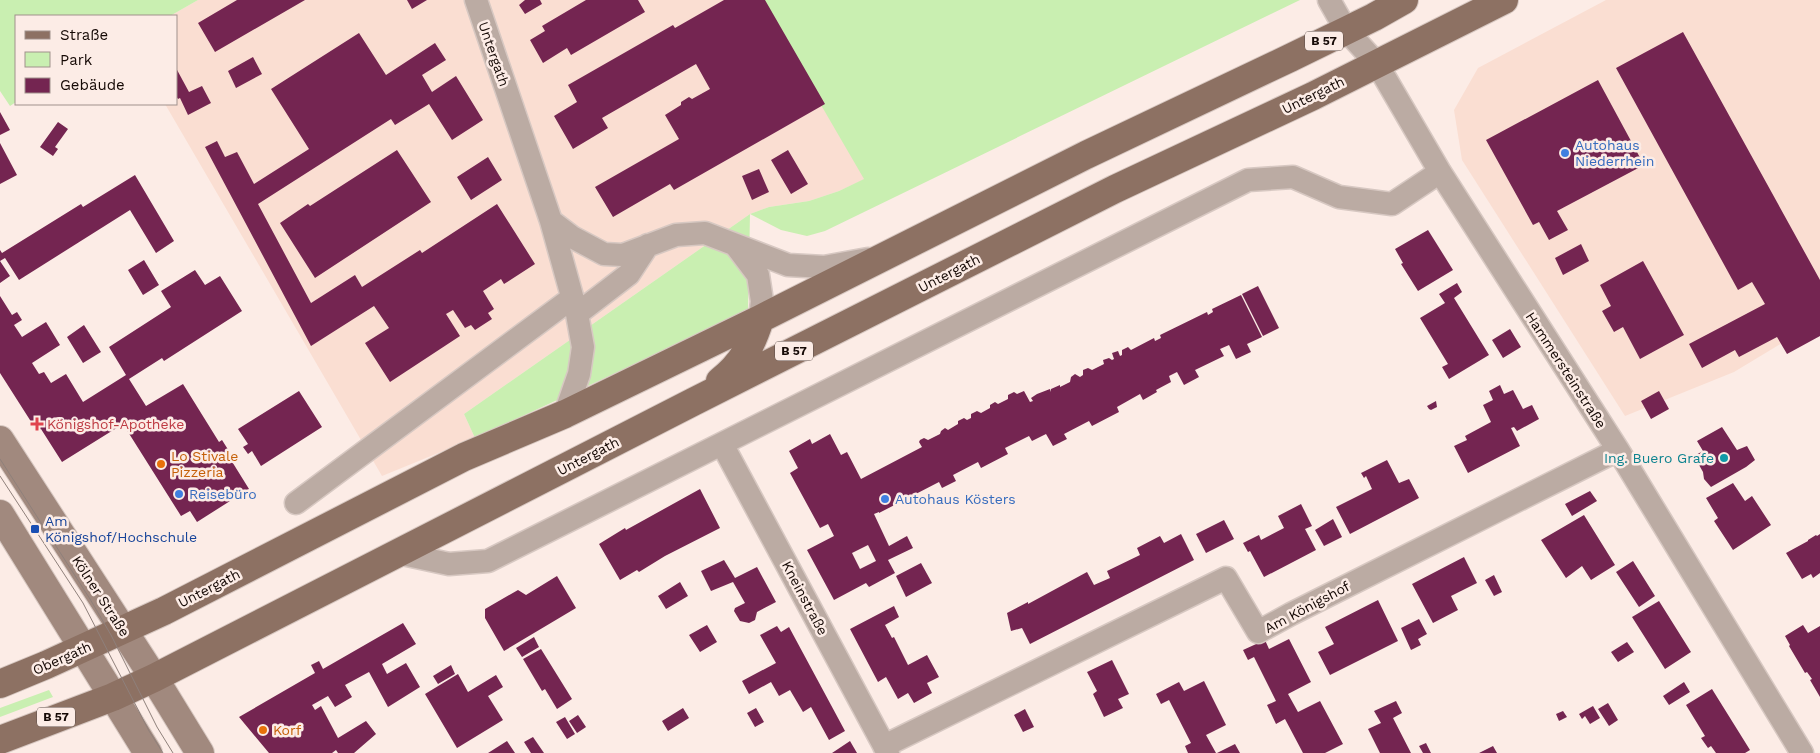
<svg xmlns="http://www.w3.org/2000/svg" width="1820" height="753" font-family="'Work Sans',sans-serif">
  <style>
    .built { fill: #faded2 }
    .green { fill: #c9efb1 }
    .building { fill: #742551; fill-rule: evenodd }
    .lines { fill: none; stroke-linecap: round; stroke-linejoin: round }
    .street-casing { stroke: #d7c8c2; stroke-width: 25 }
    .secondary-casing { stroke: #d7c8c2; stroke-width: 30 }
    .primary-casing { stroke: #d7c8c2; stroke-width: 30 }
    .street { stroke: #bbaba3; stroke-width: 22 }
    .secondary { stroke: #a1897e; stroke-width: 28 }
    .primary { stroke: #8d7163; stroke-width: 28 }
    .tram { stroke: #8f807b; stroke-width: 1 }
    .shop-dot { fill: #3f7fe0; stroke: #fcece6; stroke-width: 2 }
    .health-dot { fill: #e0444e; stroke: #fcece6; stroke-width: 2 }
    .culture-dot { fill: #0f9aa8; stroke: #fcece6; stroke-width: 2 }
    .food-dot { fill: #e8710a; stroke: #fcece6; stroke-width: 2 }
    .transit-dot { fill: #1a4fb4; stroke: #fcece6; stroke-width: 2 }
    .labels { text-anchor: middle; stroke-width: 5; stroke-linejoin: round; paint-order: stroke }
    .shield { fill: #fcece6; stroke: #5a4d48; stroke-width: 1 }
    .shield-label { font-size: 12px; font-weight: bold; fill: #150905 }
    .street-label { font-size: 14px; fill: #150905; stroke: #fcece6 }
    .shop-label { font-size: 14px; fill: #366cbe; stroke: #fcece6; text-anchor: start }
    .health-label { font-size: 14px; fill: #be3a42; stroke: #fcece6; text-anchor: start }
    .food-label { font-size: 14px; fill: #c56008; stroke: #fcece6; text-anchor: start }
    .culture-label { font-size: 14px; fill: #0d838f; stroke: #fcece6; text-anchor: end }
    .transit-label { font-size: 14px; fill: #164399; stroke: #fcece6; text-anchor: start }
  </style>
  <rect width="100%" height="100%" fill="#fcece6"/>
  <path class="built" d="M198 0H760L865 179 839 191 809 201 769 207 750 214 464 414 475 438 382 476 165 104H176V16H170Z
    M1606 0H1820V320L1734 372 1625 416 1462 160 1454 110 1478 68Z"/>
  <path class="green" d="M0 0H198L170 16H16V102L10 106 0 91Z
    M760 0H1300L825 231 807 236 781 230 750 214 748 312 475 438 464 414 750 214 769 207 809 201 839 191 864 179Z
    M49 690 53 697 0 717V708Z"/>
  <path class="building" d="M237 0H305L215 52 198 23Z
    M407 0H427L412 9Z
    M525 0H540L542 4 525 14 519 5Z
    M586 0H638L645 12 571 55 567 48 543 63 530 40 545 31 542 26Z
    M724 0H765L825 104 674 190 670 184 613 217 595 187 679 139 665 115 681 105V102L689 97 692 99 710 89 696 64 602 118 608 128 573 149 554 116 577 102 568 85 673 25 675 28Z
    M1683 32 1820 280V336L1787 354 1777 337 1739 357 1735 350 1702 368 1689 344 1765 304 1752 282 1738 290 1616 68Z
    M359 33 386 75 435 43 446 60 422 75 432 92 456 76 483 120 452 140 429 104 395 125 391 119 258 204 311 303 355 275 362 287 420 250 422 253 497 204 535 264 504 284 501 279 483 291 494 309 488 313 492 319 475 330 471 325 465 328 453 310 446 314 460 336 390 382 365 343 389 328 374 306 311 346 205 147 217 141 225 157 237 152 254 184 309 149 271 89Z
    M253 57 262 74 236 88 228 71Z
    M176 68 189 92 202 86 211 103 188 115 180 98 178 99 176 96Z
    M1598 80 1644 165 1557 211 1568 230 1549 240 1539 222 1533 225 1486 140Z
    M0 112 10 130 0 135Z
    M58 122 68 129 55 147 58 149 53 156 40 147Z
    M0 143 17 175 0 184Z
    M397 150 431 202 315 278 280 223 308 204 310 206Z
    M788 150 808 184 791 194 771 160Z
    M488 157 502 180 471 200 457 177Z
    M759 169 769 192 752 200 742 176Z
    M135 175 174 241 156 253 130 210 19 280 5 258 0 261V250L2 253 81 204 83 207Z
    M1428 230 1453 270 1418 291 1401 264 1403 263 1395 249Z
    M1581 244 1589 261 1563 275 1555 258Z
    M144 260 159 285 143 295 128 270Z
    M0 261 10 276 0 283Z
    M1643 261 1684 335 1640 359 1623 327 1614 332 1602 311 1611 306 1600 285Z
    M195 270 205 285 220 276 242 311 164 361 162 358 129 379 146 406 183 384 219 442 222 440 234 459 231 460 249 489 197 522 190 511 181 516 123 424 62 462 41 429 37 431 0 373V296L12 315 17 312 22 320 14 325 22 337 46 322 60 345 32 363 39 374 44 372 51 383 66 374 83 402 126 375 109 347 171 307 161 291Z
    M1457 283 1462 292 1454 298 1489 355 1449 379 1442 367 1448 364 1420 318 1445 303 1439 294Z
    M1258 286 1279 328 1263 336 1242 294Z
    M1241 295 1262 337 1247 344 1251 352 1236 359 1229 345 1220 349 1224 356 1195 370 1199 377 1184 385 1177 372 1169 376 1171 382 1156 390 1157 392 1143 400 1140 394 1117 407 1119 412 1092 426 1089 421 1064 434 1067 439 1053 446 1046 434 1032 441 1029 436 1005 448 1008 454 981 468 978 462 953 475 956 481 942 488 939 482 879 513V512L874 514 889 546 907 536 913 548 888 560 895 573 869 587 866 583 834 600 807 550 834 536 828 524 820 528 790 473 798 468 789 451 810 439 812 444 830 434 841 455 847 452 861 479 922 447 919 442 920 440 924 438 928 440 940 434 941 431 945 428 948 430 958 424V421L964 418 967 420 971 418V414L977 411 981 413 990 408V405L995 402 998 404 1008 399V395L1014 392 1017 394 1024 391 1030 402 1033 401 1031 398 1037 394 1050 389 1051 392V389L1060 385V387L1070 382 1071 377 1075 374 1080 377 1083 375V370L1088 368 1092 370 1104 364 1103 360 1109 358 1112 360 1114 359 1112 353 1118 351 1120 356 1122 355V350L1128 347 1131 350 1154 338 1155 341 1161 338 1160 335 1207 312 1208 315 1213 312 1212 309ZM868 545 876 561 860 569 852 553Z
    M84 325 101 352 83 363 67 337Z
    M1510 329 1521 347 1503 358 1492 340Z
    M1500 385 1504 394 1513 390 1523 409 1532 405 1539 419 1517 431 1514 427 1511 428 1520 446 1468 473 1454 446 1467 440 1465 436 1491 422 1483 405 1493 400 1489 391Z
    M299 391 322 427 261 466 252 451 248 454 243 447 248 444 238 429Z
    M1659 391 1669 409 1651 419 1641 401Z
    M1436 401 1437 407 1431 410 1429 409 1427 406Z
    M1722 427 1737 450 1747 446 1755 460 1746 467 1711 487 1704 479 1703 472 1694 456 1703 451 1697 441Z
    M1387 460 1399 483 1409 479 1419 498 1350 534 1336 507 1372 489 1366 476 1364 478 1361 473Z
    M1733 483 1745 501 1752 496 1771 525 1733 550 1714 521 1718 518 1706 498Z
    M700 489 720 528 665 556 639 572 637 570 620 580 599 544 625 528 626 530Z
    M1590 491 1597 501 1572 516 1565 504Z
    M1301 504 1312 526 1305 529 1316 550 1264 577 1250 551 1248 552 1243 543 1259 535 1261 540 1284 528 1278 516Z
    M1584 515 1615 565 1591 580 1582 566 1566 578 1541 540Z
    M1333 519 1342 537 1324 546 1315 530Z
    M1224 520 1234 539 1206 553 1196 534Z
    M1181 534 1194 560 1030 644 1022 628 1011 631 1007 613 1028 602V604L1087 572 1094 585 1110 578 1107 571 1140 555 1137 548 1160 536 1164 543Z
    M1820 534V573L1813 578 1811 574 1802 579 1786 553 1808 541V540L1816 535 1817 536Z
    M1464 557 1477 583 1451 596 1458 610 1433 623 1412 584Z
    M724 560 735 578 757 567 776 602 757 612 755 620 749 623 740 621 734 611 735 608 745 603 733 582 711 591 701 571Z
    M1633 561 1655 596 1639 607 1616 572Z
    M921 563 932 583 906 597 896 576Z
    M1494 575 1502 592 1494 596 1485 580Z
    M557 576 576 608 504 651 485 618V609L518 590 526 595Z
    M680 582 688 596 666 609 658 596Z
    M1378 600 1398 641 1330 675 1318 652 1334 644 1325 627Z
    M1659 601 1691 652 1665 669 1632 617Z
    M894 606 899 617 885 625 892 638 894 637 908 665 927 655 939 677 927 683 932 693 914 703 908 693 898 699 886 677 878 682 850 629Z
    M1419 619 1427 634 1418 639 1421 645 1411 650 1401 628Z
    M403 623 416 644 382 664 387 674 406 663 420 687 388 707 369 672 345 685 352 697 335 707 328 696 312 705 315 710 321 706 338 738 366 721 376 734 354 753H338L336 750 332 753H269L239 717 315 673 311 665 319 661 323 669Z
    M707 625 717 642 700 652 689 635Z
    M1803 625 1808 633 1820 626V697L1810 680 1812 679 1807 672 1805 673 1789 646 1790 645 1785 636Z
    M777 626 781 632 789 627 845 731 829 740 811 707 803 712 790 690 779 696 771 682 749 694 742 681 776 663 760 635Z
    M534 637 539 647 522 657 516 648Z
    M1289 639 1311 682 1288 694 1298 712 1320 701 1343 744 1325 753H1303L1285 719 1276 724 1267 705 1276 701 1254 657 1248 660 1243 650 1265 640 1269 649Z
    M1627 642 1634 652 1618 662 1611 652Z
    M541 649 572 699 557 709 545 689 542 691 523 659Z
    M1112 660 1129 694 1118 699 1123 708 1104 717 1093 694 1097 691 1087 672Z
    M451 665 455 674 438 684 433 676Z
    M458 674 468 692 496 675 503 687 488 696 503 720 457 748 425 694Z
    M1204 681 1226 725 1206 735 1216 753H1188L1185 746 1191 743 1169 700 1161 704 1156 694 1179 682 1184 691Z
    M1684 682 1690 692 1669 705 1663 696Z
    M1712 689 1750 750 1745 753H1716L1711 746 1708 748 1701 738 1705 736 1686 705Z
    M1396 701 1402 713 1393 718 1411 753H1380L1368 729 1381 723 1374 711Z
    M1608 703 1618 720 1609 726 1598 709Z
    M1593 706 1600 718 1590 724 1585 716 1582 719 1579 714Z
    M683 708 689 718 668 731 662 721Z
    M756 708 764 722 755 727 747 713Z
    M1025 709 1034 727 1023 732 1014 715Z
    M1563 711 1567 717 1559 721 1556 714Z
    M578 715 586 727 577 733 569 721Z
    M565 717 575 734 567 739 556 722Z
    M533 737 544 753H531L524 742Z
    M507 741 515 753H488Z
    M850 741 857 753H832Z
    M1426 743 1431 753H1423L1419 746Z
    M1235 744 1240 753H1217Z
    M1493 746 1497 753H1479Z"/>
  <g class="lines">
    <defs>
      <path id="street" d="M476 0 551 221 577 314 583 347 579 374 565 414
        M1329 0 1346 30 1377 64 1440 172 1618 450 1802 753
        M551 221 572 237 604 254 623 255 676 235 705 233 788 265 824 267 868 259
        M736 246 758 275 762 301 760 319
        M577 314 629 274 648 245
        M722 444 888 753
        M296 503 572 298
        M398 553 449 564 488 561 1248 180 1293 177 1339 197 1392 204 1440 172
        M884 746 1226 578 1258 632 1291 614 1618 450"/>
      <path id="secondary" d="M0 440 154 678 200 753
        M0 514 148 753"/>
      <path id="primary" d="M720 381C742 364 752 345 760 319
        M0 684 46 665 164 611 464 457 565 414 760 319 1086 155 1290 58 1374 17 1404 0
        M0 740 113 697 154 678 693 402 1115 189 1313 96 1504 0"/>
    </defs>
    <use href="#street" class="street-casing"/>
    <use href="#secondary" class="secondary-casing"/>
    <use href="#primary" class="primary-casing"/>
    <use href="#street" class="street"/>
    <use href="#secondary" class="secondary"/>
    <use href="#primary" class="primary"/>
    <path class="tram" d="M0 459 90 599 111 635 157 727 173 753
      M0 476 83 603 149 731 163 753"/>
  </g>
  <g class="shop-dot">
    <circle cx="1565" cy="153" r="5"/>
    <circle cx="179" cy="494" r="5"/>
    <circle cx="885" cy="499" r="5"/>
  </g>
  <path class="health-dot" d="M34.5 416.5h5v5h5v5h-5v5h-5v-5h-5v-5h5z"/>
  <circle class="culture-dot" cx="1724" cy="458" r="5"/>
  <g class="food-dot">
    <circle cx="161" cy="464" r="5"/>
    <circle cx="263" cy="730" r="5"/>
  </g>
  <rect class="transit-dot" x="30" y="524" width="10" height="10" rx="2.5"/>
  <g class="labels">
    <g class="shield">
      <rect x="1305" y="31.5" width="38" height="19" rx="4"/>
      <rect x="775" y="341.5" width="38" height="19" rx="4"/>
      <rect x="37" y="707.5" width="38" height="19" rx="4"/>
    </g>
    <g class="shield-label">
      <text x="1324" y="45">B 57</text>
      <text x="794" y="355">B 57</text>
      <text x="56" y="721">B 57</text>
    </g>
    <g class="street-label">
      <text transform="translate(494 54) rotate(71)" y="5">Untergath</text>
      <text transform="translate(1313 95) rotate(-26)" y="5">Untergath</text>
      <text transform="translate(949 273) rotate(-27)" y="5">Untergath</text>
      <text transform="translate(1566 370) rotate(57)" y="5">Hammersteinstraße</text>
      <text transform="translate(588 456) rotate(-27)" y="5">Untergath</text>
      <text transform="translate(209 588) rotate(-27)" y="5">Untergath</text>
      <text transform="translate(101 596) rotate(57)" y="5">Kölner Straße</text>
      <text transform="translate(805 598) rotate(62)" y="5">Kneinstraße</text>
      <text transform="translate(1307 607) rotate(-28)" y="5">Am Königshof</text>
      <text transform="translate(62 658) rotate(-24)" y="5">Obergath</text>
    </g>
    <g class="shop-label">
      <text x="1575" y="150">Autohaus<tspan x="1575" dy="16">Niederrhein</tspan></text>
      <text x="189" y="499">Reisebüro</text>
      <text x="895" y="504">Autohaus Kösters</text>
    </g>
    <g class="health-label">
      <text x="47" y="429">Königshof-Apotheke</text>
    </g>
    <g class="food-label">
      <text x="171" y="461">Lo Stivale<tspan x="171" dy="16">Pizzeria</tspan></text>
      <text x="273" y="735">Korf</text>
    </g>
    <g class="culture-label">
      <text x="1714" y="463">Ing. Buero Grafe</text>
    </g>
    <g class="transit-label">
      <text x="45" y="526">Am<tspan x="45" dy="16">Königshof/Hochschule</tspan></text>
    </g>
  </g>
  <rect x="15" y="15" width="162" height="90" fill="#fcece6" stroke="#a0918c"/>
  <rect x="25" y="31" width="25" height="8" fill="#8d7163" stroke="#a0918c"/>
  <text x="60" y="40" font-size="15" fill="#150905">Straße</text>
  <rect x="25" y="52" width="25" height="15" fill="#c9efb1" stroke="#a0918c"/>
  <text x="60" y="65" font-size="15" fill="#150905">Park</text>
  <rect x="25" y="78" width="25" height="15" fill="#742551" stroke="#a0918c"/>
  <text x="60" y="90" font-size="15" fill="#150905">Gebäude</text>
</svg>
